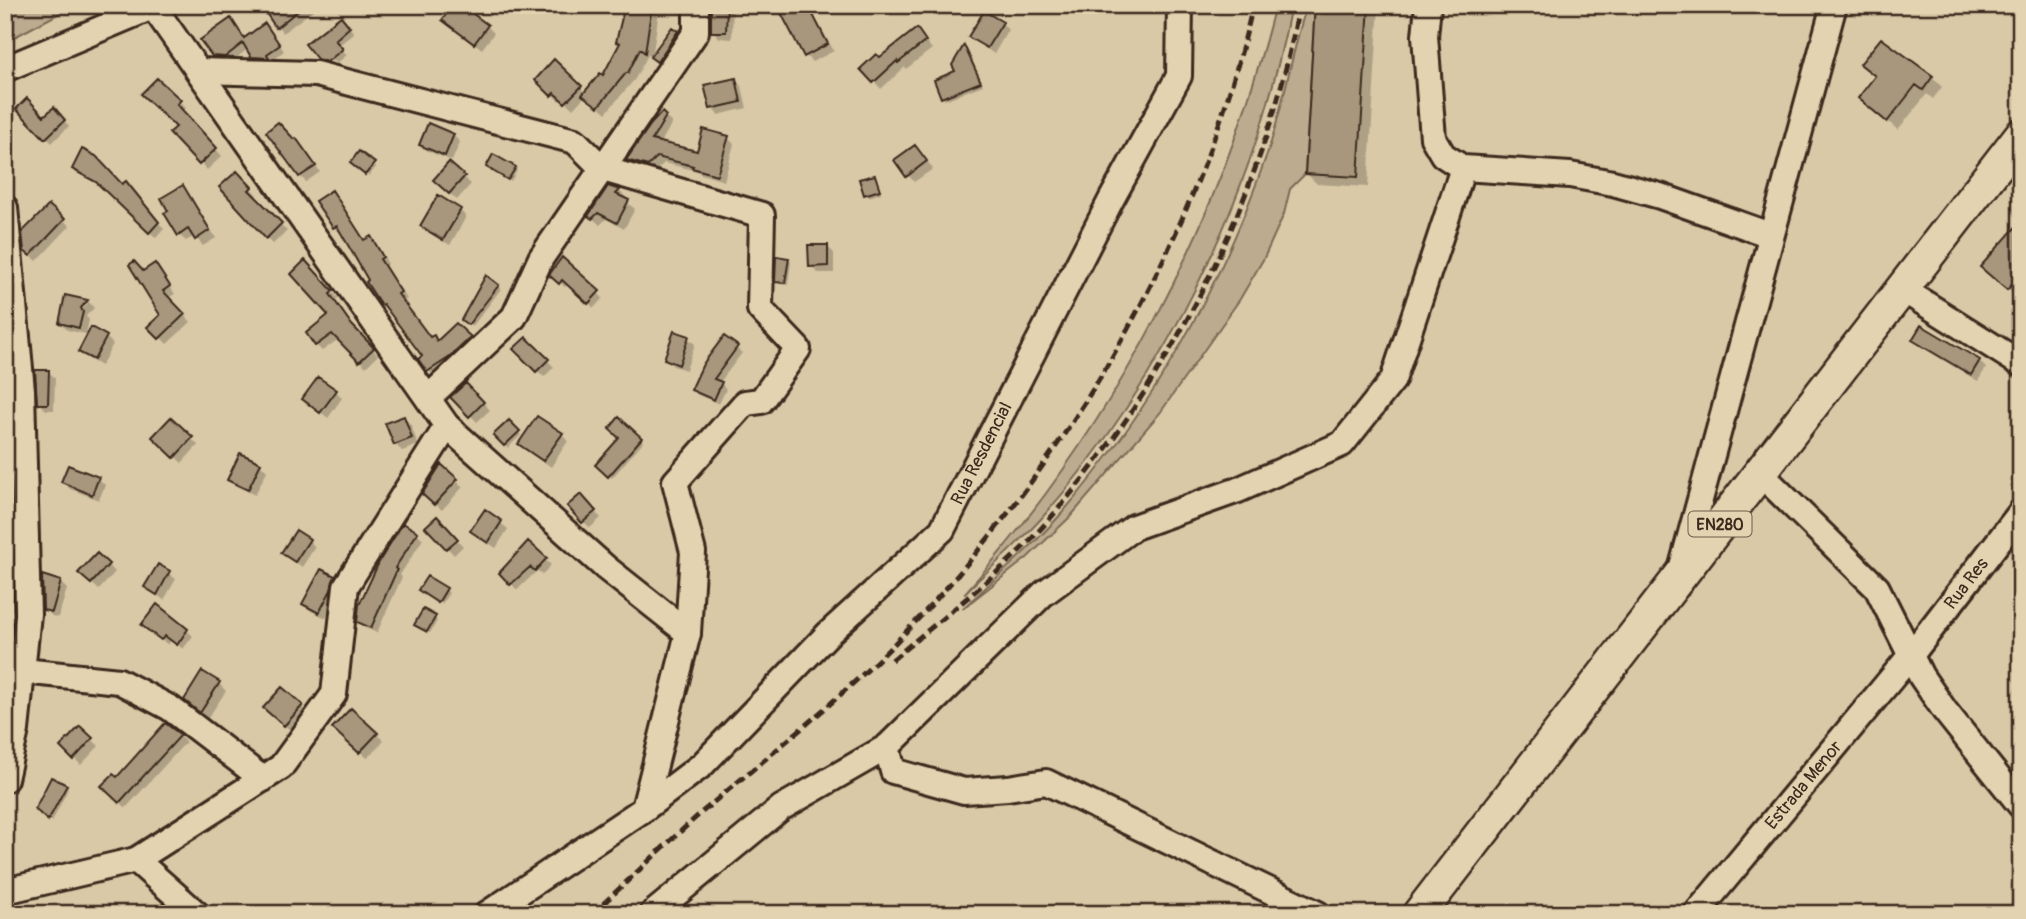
<svg xmlns="http://www.w3.org/2000/svg" width="2026" height="919" font-family="Pangolin,sans-serif">
  <style>
    .green { fill: #bcab8e; stroke: #7c6a56; stroke-width: 2 }
    .shadow { fill: #0003; fill-rule: evenodd }
    .building { fill: #a8977d; stroke: #3b2a1e; stroke-width: 2 }
    .lines { fill: none; stroke-linecap: round; stroke-linejoin: round }
    .minor-casing { stroke: #3b2a1e; stroke-width: 30 }
    .major-casing { stroke: #3b2a1e; stroke-width: 37 }
    .minor { stroke: #e4d3b0; stroke-width: 24 }
    .major { stroke: #e4d3b0; stroke-width: 32 }
    .rail { stroke: #3b2a1e; stroke-width: 5; stroke-dasharray: 10 5; stroke-linecap: butt }
    .labels { text-anchor: middle; stroke-width: 7; stroke-linejoin: round; paint-order: stroke }
    .shield { fill: #e4d3b0; stroke: #6e5d4a; stroke-width: 2 }
    .shield-label { font-size: 16px; font-weight: bold; fill: #3b2a1e }
    .street-label { font-size: 18px; fill: #3b2a1e; stroke: #e4d3b0 }
  </style>
  <rect width="100%" height="100%" fill="#dac9a7"/>
  <filter id="ink" filterUnits="userSpaceOnUse"><feTurbulence type="fractalNoise" baseFrequency=".0143" numOctaves="2"/><feDisplacementMap in="SourceGraphic" scale="14" xChannelSelector="R" yChannelSelector="G"/><feConvolveMatrix kernelMatrix="1 2 1 2 8 2 1 2 1" color-interpolation-filters="sRGB"/></filter>
  <g filter="url(#ink)">
    <path class="green" d="M5 5H75L5 42Z
      M1275 5H1291C1256 193 1167 377 1040 520 1016 546 989 569 964 594 1114 427 1221 223 1275 5Z
      M1307 5H1315L1305 174 1290 189 1284 214 1264 258 1240 299 1160 413 1070 517 1027 558 962 609C996 578 1031 548 1062 513 1152 409 1222 285 1267 154 1284 106 1291 54 1307 5Z"/>
    <path class="shadow" d="M278 5H314L316 8 283 33 268 13Z
      M402 5H421L412 14Z
      M626 5H660L652 58 648 55 635 79 606 113 586 95 573 109 562 98 559 101 537 80 554 62 586 93 604 78 622 45 618 41Z
      M713 5H733L732 39 719 38 713 31Z
      M808 5 834 51 812 62 805 55Z
      M1317 5H1379L1368 187 1317 184 1307 174Z
      M1612 5H1660L1659 10Z
      M231 20 245 39 270 31 284 51 271 61 273 63 259 62 248 49 231 62 219 61 213 55Z
      M444 20 487 26 494 33 482 49Z
      M346 23 354 33 338 46 347 55 336 64V62L318 58Z
      M1002 23 1008 30 994 54 970 37Z
      M672 29 684 40 665 67 653 57Z
      M923 38 932 49 906 69 905 67 881 89 863 69Z
      M964 48 983 85 945 100 942 97 957 72Z
      M1862 64 1932 77 1942 87 1933 99 1927 94 1898 130 1860 98 1877 77Z
      M157 80 186 108 183 112 222 156 207 170 172 133 178 127Z
      M735 80 742 87 747 108 718 115 712 108Z
      M19 109 44 118 54 110 69 126 52 143Z
      M665 117 672 123 660 144 698 153 728 138 734 144 724 181 701 174 697 171 664 163 655 172 635 166 628 160Z
      M453 135 460 142 452 161 428 151 421 144Z
      M296 140 320 172 306 182 300 176 294 141Z
      M922 154 933 169 914 182 908 175Z
      M373 164 376 167 369 176 355 165Z
      M449 164 471 184 457 200 442 187Z
      M514 168 517 171 511 181 491 169Z
      M74 169 132 190 164 229 156 238 105 188 80 175Z
      M875 177 881 193 869 197 866 194Z
      M243 180 257 195 255 197 287 231 273 244 267 238Z
      M182 187 189 194 216 238 203 246 195 236 186 241 179 235Z
      M609 188 619 191 626 197 624 200 635 209 624 229 606 219 600 225 590 216Z
      M331 193 365 241 370 238 377 244 388 264 385 266 407 299 403 301 431 339 433 337 438 342 456 325 476 345 435 377 429 371 425 357 382 304 343 232 341 234 334 227Z
      M49 207 70 226 37 261 26 250Z
      M460 210 466 217 450 245 429 233 422 226Z
      M2021 223V297L2019 299 1993 277Z
      M827 246 834 253V273H818L811 266Z
      M788 259 791 262 788 285 780 284 777 281Z
      M562 260 603 298 594 308 568 284 565 287 552 275Z
      M305 263 338 298 335 301 358 333 378 355 366 367 339 339 322 351 316 345 330 315Z
      M155 265 175 294 168 298 191 322 167 344 150 327 162 315 143 273Z
      M487 278 501 289 472 327 466 322Z
      M66 297 88 301 94 308 86 316 89 320 86 334 67 330 61 323ZM83 303H88L76 316Z
      M106 337 113 344 101 366 87 358 80 351Z
      M688 338 695 344 686 370 673 366 666 359Z
      M725 338 742 353 720 382 726 389 719 404 698 395 693 390Z
      M526 339 554 367 544 377 515 349Z
      M1914 340 1979 361 1986 368 1978 381 1921 347Z
      M48 371 55 378 54 410H46L39 403Z
      M5 378 12 384 13 405 5 396Z
      M466 385 490 410 477 422 453 397Z
      M336 391 342 398 328 418 304 399Z
      M404 418 411 425 418 445 402 451 395 444Z
      M171 419 198 445 182 463 154 437Z
      M619 420 643 442 612 478 597 465 621 439Z
      M509 422 521 435 508 448 496 435Z
      M562 434 568 441 551 467 520 444Z
      M260 464 267 471 255 495 236 486 229 480Z
      M441 466 463 487 442 510 424 494Z
      M98 478 105 485 99 500 70 489 63 482Z
      M581 497 601 518 590 528 570 507Z
      M5 509 9 513 7 533H5Z
      M485 511 508 529 496 548 479 537Z
      M437 519 463 546 454 555 428 527Z
      M417 533 423 539 400 575 402 577 377 633 365 628 359 621Z
      M309 540 315 547 302 567 283 553Z
      M528 544 551 565 542 575 537 571 517 590 502 573Z
      M97 555 115 572 99 590 81 573Z
      M158 566 176 579 164 600 146 587Z
      M334 577 341 584 326 618 311 611 304 604Z
      M60 582 67 589 58 618 52 616 45 609Z
      M5 589 17 598 12 612 5 610Z
      M446 590 449 593 442 604 423 593Z
      M435 618 437 621 430 633 419 627Z
      M149 630H187L193 636 183 649 171 640 168 645Z
      M5 638 13 643 10 649 5 650Z
      M219 684 226 691 208 718 193 706Z
      M282 689 308 713 292 732 272 714Z
      M351 710 384 741 367 758 335 728Z
      M80 728 99 746 81 765 62 747Z
      M179 736 186 742 126 808 104 786Z
      M66 786 68 789 52 822 37 808Z"/>
    <path class="building" d="M277 5H305L276 28 266 13Z
      M453 5H461L488 25 474 44 442 20Z
      M625 5H652L645 53 640 49 628 73H626L598 107 582 95 600 73 603 75 620 43 616 42Z
      M711 5H727L726 32H711Z
      M797 5H808L828 44 804 57 781 13Z
      M1315 5H1369L1358 177 1305 174Z
      M984 11 1003 22 987 48 968 37Z
      M341 16 350 27 335 40 343 49 327 62 317 59 305 44Z
      M231 18 244 38 265 23 280 45 267 54 269 58 251 57 243 43 225 57 212 56 200 40Z
      M672 27 678 31 657 62 650 57Z
      M917 28 926 41 898 63 897 61 873 83 860 69 876 54 880 57Z
      M1881 38 1933 76 1923 90 1916 85 1887 122 1858 98 1875 76 1860 64Z
      M964 45 981 82 941 98 934 80 955 71 952 65Z
      M554 59 582 86 565 103 554 93 551 96 535 80Z
      M157 78 181 100 177 104 217 148 199 165 169 133 176 127 141 94Z
      M736 78 741 102 710 109 704 85Z
      M27 98 44 116 54 107 65 120 45 139 16 109Z
      M662 112 666 116 652 140 697 151 703 129 729 136 717 175 692 168 693 166 657 157 648 166 626 160 651 124Z
      M278 122 294 139 296 138 316 166 299 177 266 132Z
      M428 123 454 134 445 156 419 145Z
      M915 145 927 161 906 177 894 160Z
      M82 149 96 156 122 184 126 181 159 222 149 233 96 182 72 169Z
      M359 151 375 163 365 175 350 163Z
      M493 154 516 167 508 180 486 167Z
      M449 162 465 176 449 194 433 180Z
      M237 171 252 187 249 190 282 223 266 239 219 187Z
      M875 175 880 190 864 195 859 179Z
      M183 185 210 230 195 240 188 229 178 236 164 213 168 211 161 198Z
      M608 186 620 190 616 194 629 200 617 223 598 213 592 219 588 216Z
      M332 190 364 240 371 236 383 257 380 259 401 292 398 294 430 337 434 335 437 341 456 323 471 337 450 357 427 372 418 359 422 356 383 304 381 305 366 282 368 280 337 226 333 228 315 201Z
      M438 195 461 209 443 240 420 226Z
      M49 205 65 219 30 256 24 251 22 232Z
      M2021 221V275L2007 290 1980 267Z
      M808 245H828V266L809 267Z
      M776 256 789 258 785 283 775 282Z
      M562 257 600 291 588 304 562 280 559 284 549 275Z
      M305 260 333 291 330 294 352 325 374 348 359 362 332 334 315 346 306 333 328 315 291 274Z
      M134 261 143 271 155 263 170 286 163 291 185 314 159 339 147 327 160 315 129 265Z
      M486 275 499 285 468 325 461 320Z
      M65 295 88 300 81 308 83 312 79 328 59 323Z
      M1921 325 1980 360 1971 375 1912 340Z
      M91 327 107 336 94 360 78 352Z
      M674 331 689 336 679 365 664 359Z
      M724 336 738 346 714 379 722 382 714 400 691 390 703 364Z
      M526 337 549 359 536 372 513 349Z
      M35 370H49L48 404H37Z
      M318 377 337 390 320 413 302 399Z
      M466 383 484 402 469 417 450 397Z
      M404 416 412 438 394 445 385 423Z
      M537 416 563 433 543 461 518 444Z
      M171 417 193 437 174 458 152 437Z
      M619 417 642 438 608 477 595 465 619 438 609 429Z
      M509 420 520 431 504 446 493 435Z
      M240 453 261 463 248 490 227 480Z
      M441 464 458 479 434 505 422 494Z
      M68 465 99 477 92 495 61 482Z
      M581 494 596 511 582 523 567 506Z
      M485 509 502 521 488 543 470 531Z
      M437 516 458 539 446 549 425 527Z
      M403 523 418 532 395 568 397 570 371 628 357 622 359 605 380 560Z
      M296 530 310 539 295 562 281 553Z
      M528 541 547 558 535 571 530 567 510 585 499 573Z
      M97 553 109 564 91 584 78 573Z
      M158 564 170 571 157 595 144 587Z
      M321 569 335 576 331 590 319 613 302 604Z
      M42 575 61 581 52 612 43 610Z
      M427 576 447 588 438 603 418 590Z
      M157 604 188 629 177 645 165 636 161 640 141 625Z
      M423 609 436 616 427 632 414 625Z
      M202 671 220 682 200 713 184 700Z
      M282 687 303 705 284 726 263 708Z
      M351 708 378 733 359 753 332 728Z
      M165 723 181 735 119 803 101 786 113 774 117 777Z
      M80 726 93 738 73 760 60 747Z
      M51 777 67 785 48 821 35 809Z"/>
    <g class="lines">
      <defs>
        <g id="minor">
          <path d="M152 5 447 426 606 568 688 633"/>
          <path d="M1428 5 1425 36 1433 138 1443 155 1463 168 1570 175 1613 183 1660 196 1770 235"/>
          <path d="M5 69 157 5"/>
          <path d="M198 71 316 74 575 141 603 169 762 215 760 309 798 349 761 401 745 403 675 482 693 552 688 633 644 809 487 914"/>
          <path d="M5 208 22 390 28 614 16 730 5 779"/>
          <path d="M1902 289 2021 364"/>
          <path d="M428 398 514 317 541 258 696 32V5"/>
          <path d="M1760 473 1877 588 1921 676 1945 711 2021 806"/>
          <path d="M1681 570 1834 5"/>
          <path d="M5 661 23 671 119 681 170 708 263 779"/>
          <path d="M887 747 1043 594 1134 527 1238 490 1342 444 1393 380 1463 168"/>
          <path id="s1" d="M644 809 702 765 829 633 942 530 1111 200 1179 76 1180 5"/>
          <path d="M136 860 281 767 334 694 346 586 447 426"/>
          <path d="M5 891 136 860 197 914"/>
          <path d="M652 914 781 808 887 747 893 771 964 791 1008 788 1046 782 1318 914"/>
          <path id="s2" d="M1696 914 1911 655 2021 512"/>
        </g>
        <path id="major" d="M1419 914 2021 135"/>
      </defs>
      <use href="#minor" class="minor-casing"/>
      <use href="#major" class="major-casing"/>
      <use href="#minor" class="minor"/>
      <use href="#major" class="major"/>
      <path class="rail" d="M892 660C944 616 1001 574 1046 523 1169 384 1268 189 1299 5
        M592 914C629 880 665 845 702 812 768 756 837 702 897 641 1064 471 1200 239 1253 5"/>
    </g>
  </g>
  <g class="labels">
    <rect class="shield" x="1688.5" y="511.5" width="63" height="25" rx="5"/>
    <g class="shield-label">
      <text x="1720" y="530">EN280</text>
    </g>
    <g class="street-label">
      <text dy="6" stroke="none"><textPath href="#s1" startOffset="495">Rua Resdencial</textPath></text>
      <text dy="6" stroke="none"><textPath href="#s2" startOffset="427">Rua Res</textPath></text>
      <text dy="6" stroke="none"><textPath href="#s2" startOffset="168">Estrada Menor</textPath></text>
    </g>
  </g>
  <rect width="2026" height="919" fill="none" stroke="#e4d3b0" stroke-width="28"/>
  <rect x="14" y="14" width="1998" height="891" fill="none" stroke="#3b2a1e" stroke-width="2.5" filter="url(#ink)"/>
</svg>
